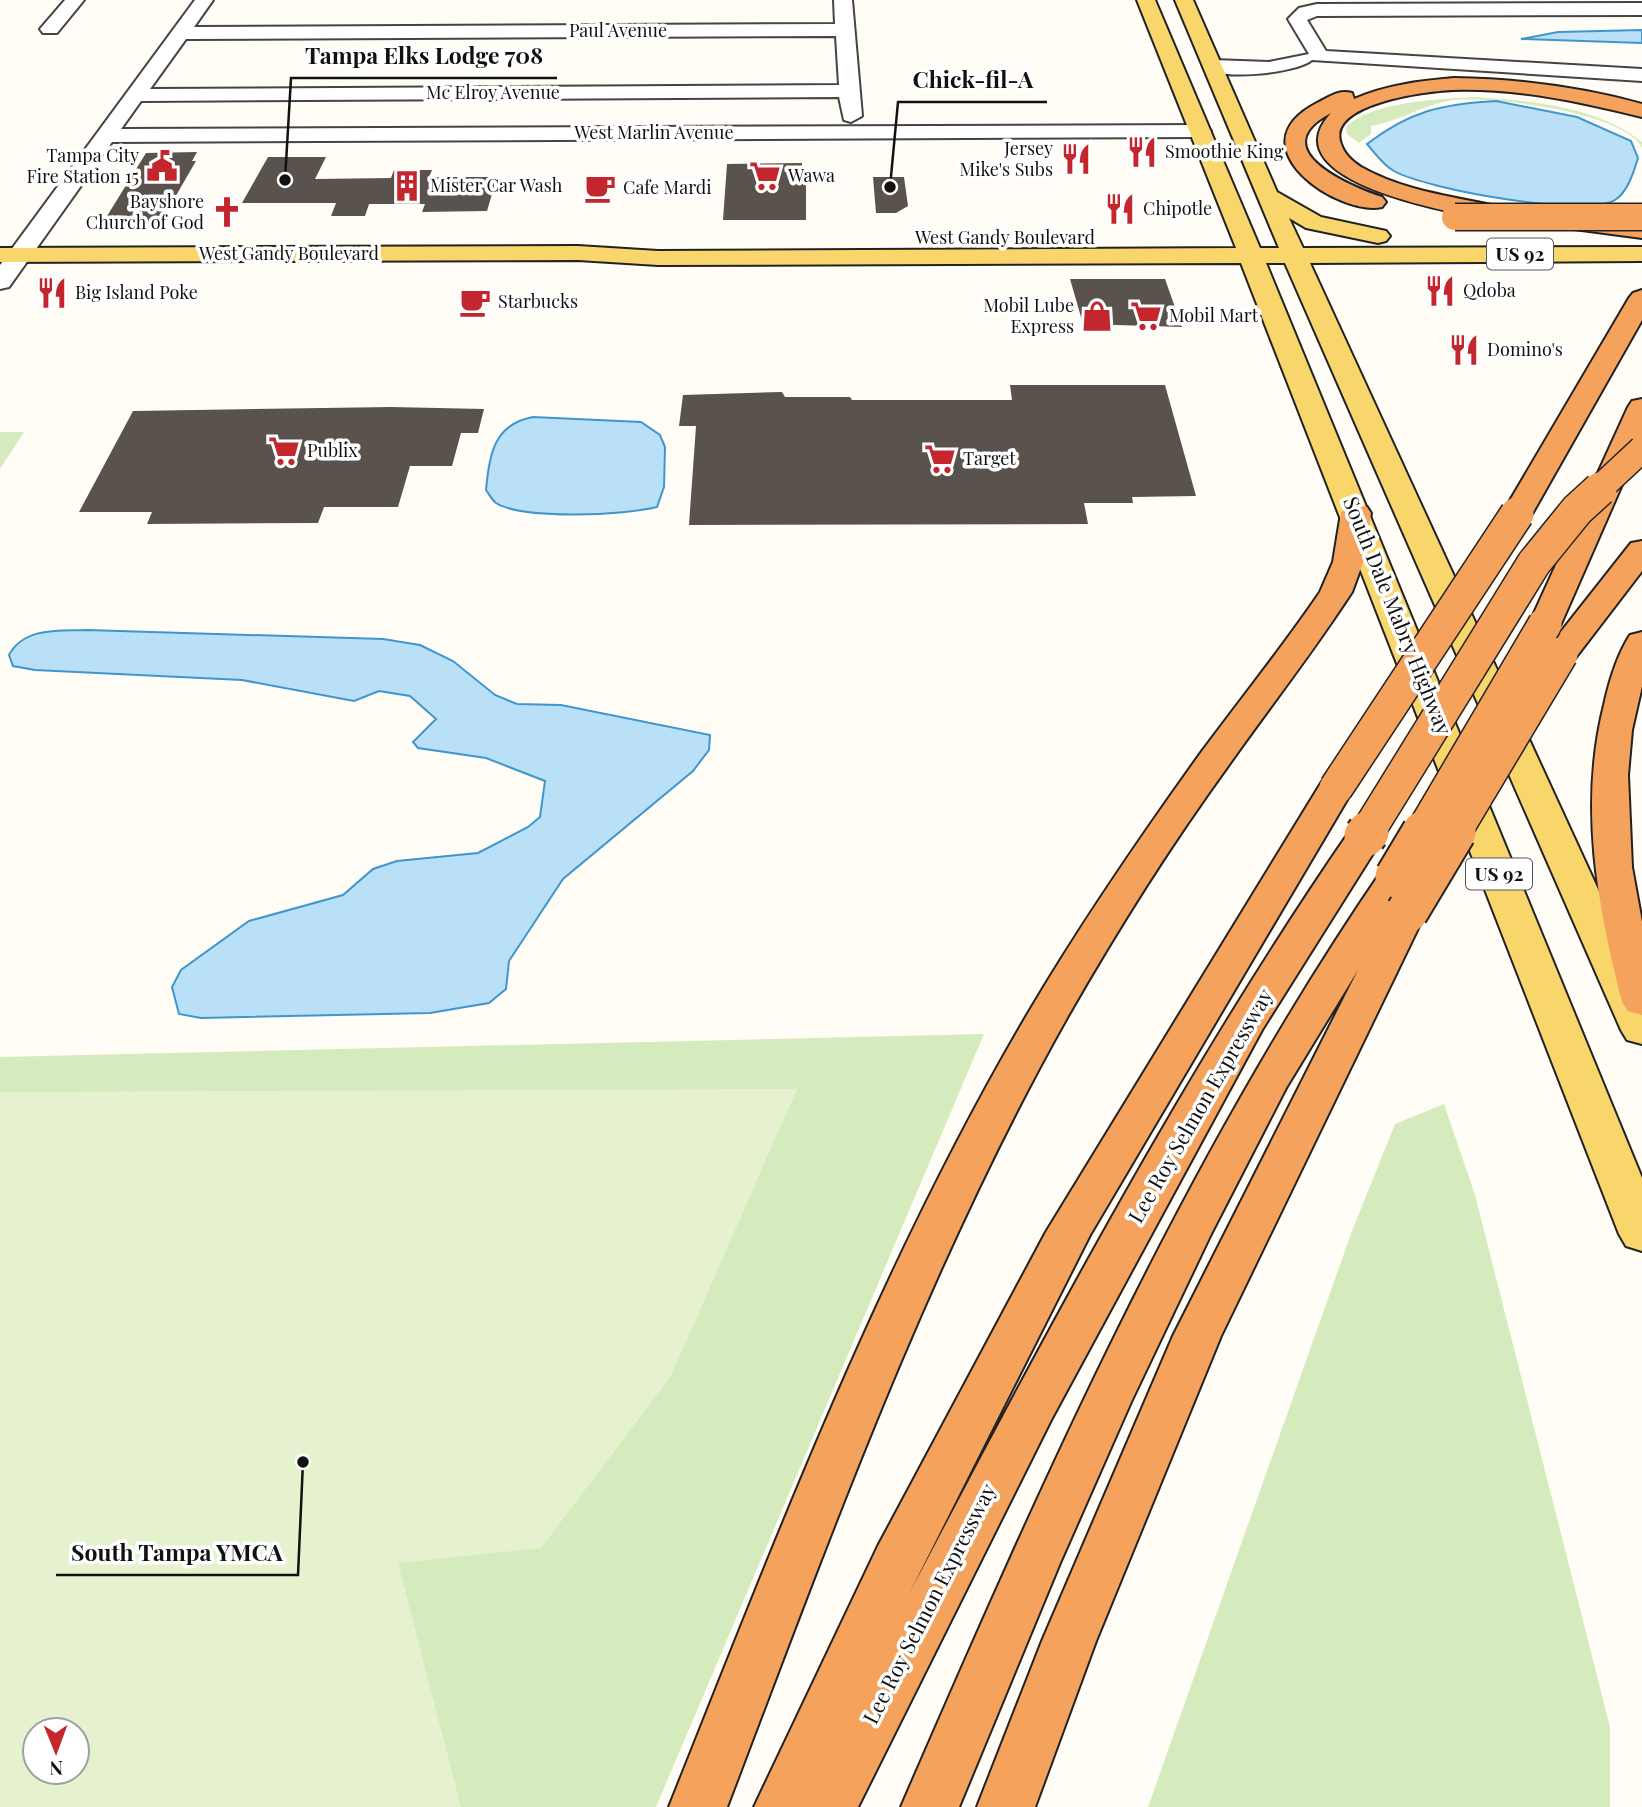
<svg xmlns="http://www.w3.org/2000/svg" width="1642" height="1807" font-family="'Playfair Display',serif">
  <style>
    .green { fill: #d5ebbd; fill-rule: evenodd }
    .pitch { fill: #e6f2cf; fill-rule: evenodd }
    .water { fill: #b9e0f7; stroke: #3f96cf; stroke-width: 2 }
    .building { fill: #5a524d }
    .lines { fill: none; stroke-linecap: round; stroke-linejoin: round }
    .minor-casing { stroke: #444; stroke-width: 4 }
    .major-casing { stroke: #222; stroke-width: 4 }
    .highway-casing { stroke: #222; stroke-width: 4 }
    .minor { fill: #fff; fill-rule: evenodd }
    .major { fill: #f9d66b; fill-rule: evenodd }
    .highway { fill: #f5a25d; fill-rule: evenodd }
    .highway-bridge-far3-casing { stroke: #222; stroke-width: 23; stroke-linecap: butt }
    .highway-bridge-far2-casing { stroke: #222; stroke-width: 29; stroke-linecap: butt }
    .highway-bridge-far1-casing { stroke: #222; stroke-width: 36; stroke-linecap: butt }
    .highway-bridge-casing { stroke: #222; stroke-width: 45; stroke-linecap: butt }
    .highway-bridge-far3 { stroke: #f5a25d; stroke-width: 21 }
    .highway-bridge-far2 { stroke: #f5a25d; stroke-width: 26 }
    .highway-bridge-far1 { stroke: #f5a25d; stroke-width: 33 }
    .highway-bridge { stroke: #f5a25d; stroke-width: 41 }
    .labels { text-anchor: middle; stroke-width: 7; stroke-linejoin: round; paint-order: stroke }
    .far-street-label { font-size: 18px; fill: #111; stroke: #fff }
    .far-poi-label { font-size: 18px; fill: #111; stroke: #fff; text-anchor: start }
    .shield { fill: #fff; stroke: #585858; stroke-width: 2 }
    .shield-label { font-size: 19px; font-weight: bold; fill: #111 }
    .street-label { font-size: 21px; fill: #111; stroke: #fff }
    .leader { fill: none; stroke: #111; stroke-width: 2.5 }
    .callout-dot { fill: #111; stroke: #fff; stroke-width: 2.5 }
    .callout-label { font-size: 23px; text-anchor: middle; font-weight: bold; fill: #111; stroke: #fff; stroke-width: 7; stroke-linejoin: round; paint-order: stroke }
  </style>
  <rect width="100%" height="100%" fill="#fffdf5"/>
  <path class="green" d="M1476 97C1532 101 1597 106 1642 142V148C1627 112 1484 94 1448 101 1421 106 1397 122 1371 126V134L1359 143 1347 134 1346 127C1372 101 1441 99 1476 97Z
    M0 432H24L0 469Z
    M984 1034 656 1807H0V1057ZM35 1730H77V1772H35Z
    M1444 1104 1475 1195 1610 1727V1807H1148L1352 1231 1395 1124Z"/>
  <path class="pitch" d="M797 1089 671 1376 541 1548 398 1563 461 1807H0V1092ZM35 1730H77V1772H35Z"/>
  <path class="water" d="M1642 30V43L1521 39 1558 32Z
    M1496 101 1577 117 1631 141 1638 158C1634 171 1628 192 1615 200 1584 218 1426 189 1394 171 1383 165 1375 153 1367 144 1410 111 1442 104 1496 101Z
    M533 417 641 422 660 435 665 447 664 487 657 507C626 515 523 520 496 503 492 500 489 494 486 490 489 455 494 424 533 417Z
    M87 630 383 639 420 645 453 661 495 695 517 704 561 705 710 735 709 750 693 771 563 879 509 961 506 989 489 1003 430 1013 201 1018 179 1014 172 987 181 970 249 921 343 895 373 869 397 861 478 853 528 827 540 817 545 781 486 758 418 748 413 742 436 719 410 696 379 691 354 701 242 680 35 670 13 666 9 655C24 627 58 631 87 630Z"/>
  <path class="building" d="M197 152 192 161H196L163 218H155L148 229H99L146 153Z
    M268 157H326L315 179 391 178 394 170H432L429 177H497L487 211 422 212 425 204H369L365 216H331L336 203H242Z
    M802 163V168H806V220H723L727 164Z
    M873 177H904L908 206 896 213H876Z
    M1070 279H1165L1182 327 1083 324Z
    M1010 385H1165L1196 496 1132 497 1133 503H1084L1088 524 689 525 696 426H679L683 395 782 392 785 397H850L852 400H1012Z
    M391 407 484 409 478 433H461L452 466H410L398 507H324L318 523 147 524 152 512H79L133 411Z"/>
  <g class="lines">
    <defs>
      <path id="minor" d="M65 0H84L57 33H43L40 29Z
        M195 0H213L194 27 835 24 834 0H852L862 116 851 122 844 120 839 97 141 101 121 129 1200 125 1211 131 1200 137 112 142 9 287 0 289V265ZM836 36 839 85 150 89 186 39Z
        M1642 3V15L1317 16 1307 20 1326 51 1642 69V81L1312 60C1298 73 1215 82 1203 66L1213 60 1269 62 1309 54 1288 19 1299 8 1317 4Z"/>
      <path id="major" d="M1137 0H1155L1260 248H1279L1175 0H1193L1277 192 1321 217 1386 231 1390 236 1386 241 1378 243 1306 228 1289 218 1303 248 1642 247V261L1310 263 1642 985V1044L1627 1040 1621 1030 1285 263H1266L1642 1178V1251L1626 1246 1619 1234 1241 263 658 265 578 260 0 262V248L578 246 658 251 1236 248Z"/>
      <path id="highway" d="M1454 78C1518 79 1580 87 1642 104V117C1580 102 1518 88 1453 90 1429 91 1325 103 1341 144 1344 154 1352 161 1361 167 1407 193 1459 197 1509 209L1513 214 1509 219 1501 221C1463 215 1266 183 1331 113 1262 149 1349 186 1382 197L1386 202 1382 207C1341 217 1232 147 1317 103 1329 97 1339 89 1352 93L1354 99C1386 85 1419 81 1454 78Z
        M1582 217 1642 224V238L1574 229 1570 224 1574 219Z
        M1642 290V320L1532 514 1528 520 1517 523 1506 520 1502 514 1629 298 1633 293Z
        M1642 399V439L1561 624 1556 631 1545 634 1534 631 1529 624 1628 407 1632 401Z
        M1356 504 1367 507 1371 513 1363 562 1352 592C1313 652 1269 708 1228 766 1170 846 1117 930 1068 1016 927 1266 829 1539 727 1807H669C776 1539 880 1265 1027 1015 1080 925 1139 839 1200 754 1240 700 1282 648 1320 592L1333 562 1341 513 1345 507Z
        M1642 541V571L1573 661 1561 664 1549 661 1545 654 1549 647 1631 543Z
        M1642 632V686L1632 730 1628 775 1632 867 1642 922V1015L1628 1011 1622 1002C1597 904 1579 804 1604 705 1609 682 1617 655 1630 635Z
        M1336 777 1349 780 1354 788 1090 1235 909 1594C1046 1334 1184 1071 1352 828L1365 825 1378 828 1384 836 1262 1030 1051 1420 858 1807H754L878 1546 1046 1232 1318 788 1323 780Z
        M1396 866 1409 869 1415 877 1400 902 1421 904 1426 912 1221 1336 1096 1641 1035 1807H977L1042 1641 1173 1336 1358 970 1286 1088 1211 1234 1131 1402 1060 1563 959 1807H901C1041 1484 1183 1161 1383 869Z"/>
    </defs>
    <use href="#minor" class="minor-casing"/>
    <use href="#major" class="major-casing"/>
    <use href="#highway" class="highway-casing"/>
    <use href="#minor" class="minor"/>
    <use href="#major" class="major"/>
    <use href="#highway" class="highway"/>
    <defs>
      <path id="highway-bridge-far3" d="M1455 217H1642"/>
      <path id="highway-bridge-far2" d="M1455 217H1642
        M1598 490 1642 449"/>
      <path id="highway-bridge-far1" d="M1336 788 1517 514
        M1367 833 1534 563 1577 510 1600 489
        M1422 833 1545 624
        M1454 833 1561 654"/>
      <path id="highway-bridge" d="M1365 836 1368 832
        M1396 877 1423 832
        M1407 912 1455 832"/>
    </defs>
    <use href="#highway-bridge-far3" class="highway-bridge-far3-casing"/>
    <use href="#highway-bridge-far2" class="highway-bridge-far2-casing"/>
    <use href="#highway-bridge-far1" class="highway-bridge-far1-casing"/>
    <use href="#highway-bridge" class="highway-bridge-casing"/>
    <use href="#highway-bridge-far3" class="highway-bridge-far3"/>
    <use href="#highway-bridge-far2" class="highway-bridge-far2"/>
    <use href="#highway-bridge-far1" class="highway-bridge-far1"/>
    <use href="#highway-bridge" class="highway-bridge"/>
  </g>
  <defs>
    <symbol id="restaurant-bare" viewBox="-9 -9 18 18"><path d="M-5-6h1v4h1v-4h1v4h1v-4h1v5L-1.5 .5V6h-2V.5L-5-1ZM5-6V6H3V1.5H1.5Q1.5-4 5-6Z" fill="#c4262e" stroke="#fff" stroke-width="2.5" paint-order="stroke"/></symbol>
    <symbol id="civic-bare" viewBox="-9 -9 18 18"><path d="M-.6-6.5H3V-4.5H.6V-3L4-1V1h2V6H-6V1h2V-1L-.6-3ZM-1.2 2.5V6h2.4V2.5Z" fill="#c4262e" stroke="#fff" stroke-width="2.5" paint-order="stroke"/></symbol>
    <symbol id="supermarket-bare" viewBox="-9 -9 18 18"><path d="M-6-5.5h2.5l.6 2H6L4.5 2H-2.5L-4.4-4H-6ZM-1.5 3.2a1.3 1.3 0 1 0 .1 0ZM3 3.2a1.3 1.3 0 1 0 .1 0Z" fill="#c4262e" stroke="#fff" stroke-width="2.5" paint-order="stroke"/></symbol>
    <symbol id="building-bare" viewBox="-9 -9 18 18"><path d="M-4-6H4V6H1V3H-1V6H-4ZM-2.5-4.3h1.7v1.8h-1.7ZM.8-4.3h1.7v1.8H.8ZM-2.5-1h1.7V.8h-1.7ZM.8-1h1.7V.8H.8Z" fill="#c4262e" stroke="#fff" stroke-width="2.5" paint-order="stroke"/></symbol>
    <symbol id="cafe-bare" viewBox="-9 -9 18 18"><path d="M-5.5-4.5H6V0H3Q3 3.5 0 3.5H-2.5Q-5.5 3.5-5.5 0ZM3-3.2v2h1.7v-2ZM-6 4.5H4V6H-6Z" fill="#c4262e" stroke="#fff" stroke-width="2.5" paint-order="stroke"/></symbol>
    <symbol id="church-bare" viewBox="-9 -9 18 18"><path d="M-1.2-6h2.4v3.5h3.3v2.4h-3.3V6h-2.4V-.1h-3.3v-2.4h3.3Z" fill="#c4262e" stroke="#fff" stroke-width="2.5" paint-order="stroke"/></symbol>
    <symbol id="shop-bare" viewBox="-9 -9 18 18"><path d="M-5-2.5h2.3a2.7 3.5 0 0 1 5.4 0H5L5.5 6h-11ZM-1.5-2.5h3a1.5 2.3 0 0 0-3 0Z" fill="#c4262e" stroke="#fff" stroke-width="2.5" paint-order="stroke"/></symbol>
  </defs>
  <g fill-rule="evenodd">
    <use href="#restaurant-bare" x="1120" y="130" width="44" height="44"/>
    <use href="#restaurant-bare" x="1054" y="137" width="44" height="44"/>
    <use href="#civic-bare" x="140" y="144" width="44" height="44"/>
    <use href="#supermarket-bare" x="743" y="154" width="44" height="44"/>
    <use href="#building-bare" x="385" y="164" width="44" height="44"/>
    <use href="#cafe-bare" x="578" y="166" width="44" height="44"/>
    <use href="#restaurant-bare" x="1098" y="187" width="44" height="44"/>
    <use href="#church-bare" x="205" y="190" width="44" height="44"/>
    <use href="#restaurant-bare" x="1418" y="269" width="44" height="44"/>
    <use href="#restaurant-bare" x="30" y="271" width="44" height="44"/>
    <use href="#cafe-bare" x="453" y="280" width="44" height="44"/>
    <use href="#shop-bare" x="1075" y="294" width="44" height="44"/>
    <use href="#supermarket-bare" x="1124" y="294" width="44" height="44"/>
    <use href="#restaurant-bare" x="1442" y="328" width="44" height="44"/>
    <use href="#supermarket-bare" x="262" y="429" width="44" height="44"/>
    <use href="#supermarket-bare" x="918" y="437" width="44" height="44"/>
  </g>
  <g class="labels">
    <g class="far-street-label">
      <text x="618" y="37">Paul Avenue</text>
      <text x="493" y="99">Mc Elroy Avenue</text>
      <text x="654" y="139">West Marlin Avenue</text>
      <text x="1005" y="244">West Gandy Boulevard</text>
      <text x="289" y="260">West Gandy Boulevard</text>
    </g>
    <g class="far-poi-label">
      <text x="1053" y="155" text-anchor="end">Jersey<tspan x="1053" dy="21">Mike's Subs</tspan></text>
      <text x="1165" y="158">Smoothie King</text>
      <text x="139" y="162" text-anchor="end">Tampa City<tspan x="139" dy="21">Fire Station 15</tspan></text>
      <text x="788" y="182">Wawa</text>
      <text x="430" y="192">Mister Car Wash</text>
      <text x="623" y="194">Cafe Mardi</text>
      <text x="204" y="208" text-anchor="end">Bayshore<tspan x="204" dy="21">Church of God</tspan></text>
      <text x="1143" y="215">Chipotle</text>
      <text x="1463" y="297">Qdoba</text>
      <text x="75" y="299">Big Island Poke</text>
      <text x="498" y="308">Starbucks</text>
      <text x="1074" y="312" text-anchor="end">Mobil Lube<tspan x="1074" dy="21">Express</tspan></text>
      <text x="1169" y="322">Mobil Mart</text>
      <text x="1487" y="356">Domino's</text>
      <text x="307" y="457">Publix</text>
      <text x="963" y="465">Target</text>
    </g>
    <g class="shield">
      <rect x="1487" y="238.5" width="66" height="31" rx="5"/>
      <rect x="1466" y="858.5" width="66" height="31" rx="5"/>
    </g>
    <g class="shield-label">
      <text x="1520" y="261">US 92</text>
      <text x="1499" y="881">US 92</text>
    </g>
    <g class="street-label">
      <text transform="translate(1397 616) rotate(68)" y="7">South Dale Mabry Highway</text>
      <text transform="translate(1201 1106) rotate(-60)" y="7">Lee Roy Selmon Expressway</text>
      <text transform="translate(930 1604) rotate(-63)" y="7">Lee Roy Selmon Expressway</text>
    </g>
  </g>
  <path class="leader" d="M285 180L291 78H557M890 187L898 102H1047M303 1462L298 1575H56"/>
  <g class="callout-dot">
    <circle cx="285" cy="180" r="7"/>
    <circle cx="890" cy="187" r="7"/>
    <circle cx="303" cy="1462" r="7"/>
  </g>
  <g class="callout-label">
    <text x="424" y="64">Tampa Elks Lodge 708</text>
    <text x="973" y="88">Chick-fil-A</text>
    <text x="177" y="1561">South Tampa YMCA</text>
  </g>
  <g transform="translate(56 1751) rotate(179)"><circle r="33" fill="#ffffff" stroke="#a0a0a0" stroke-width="2"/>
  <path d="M0-5L12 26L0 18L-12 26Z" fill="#c4262e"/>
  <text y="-10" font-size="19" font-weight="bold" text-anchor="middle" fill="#111111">N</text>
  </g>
</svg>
